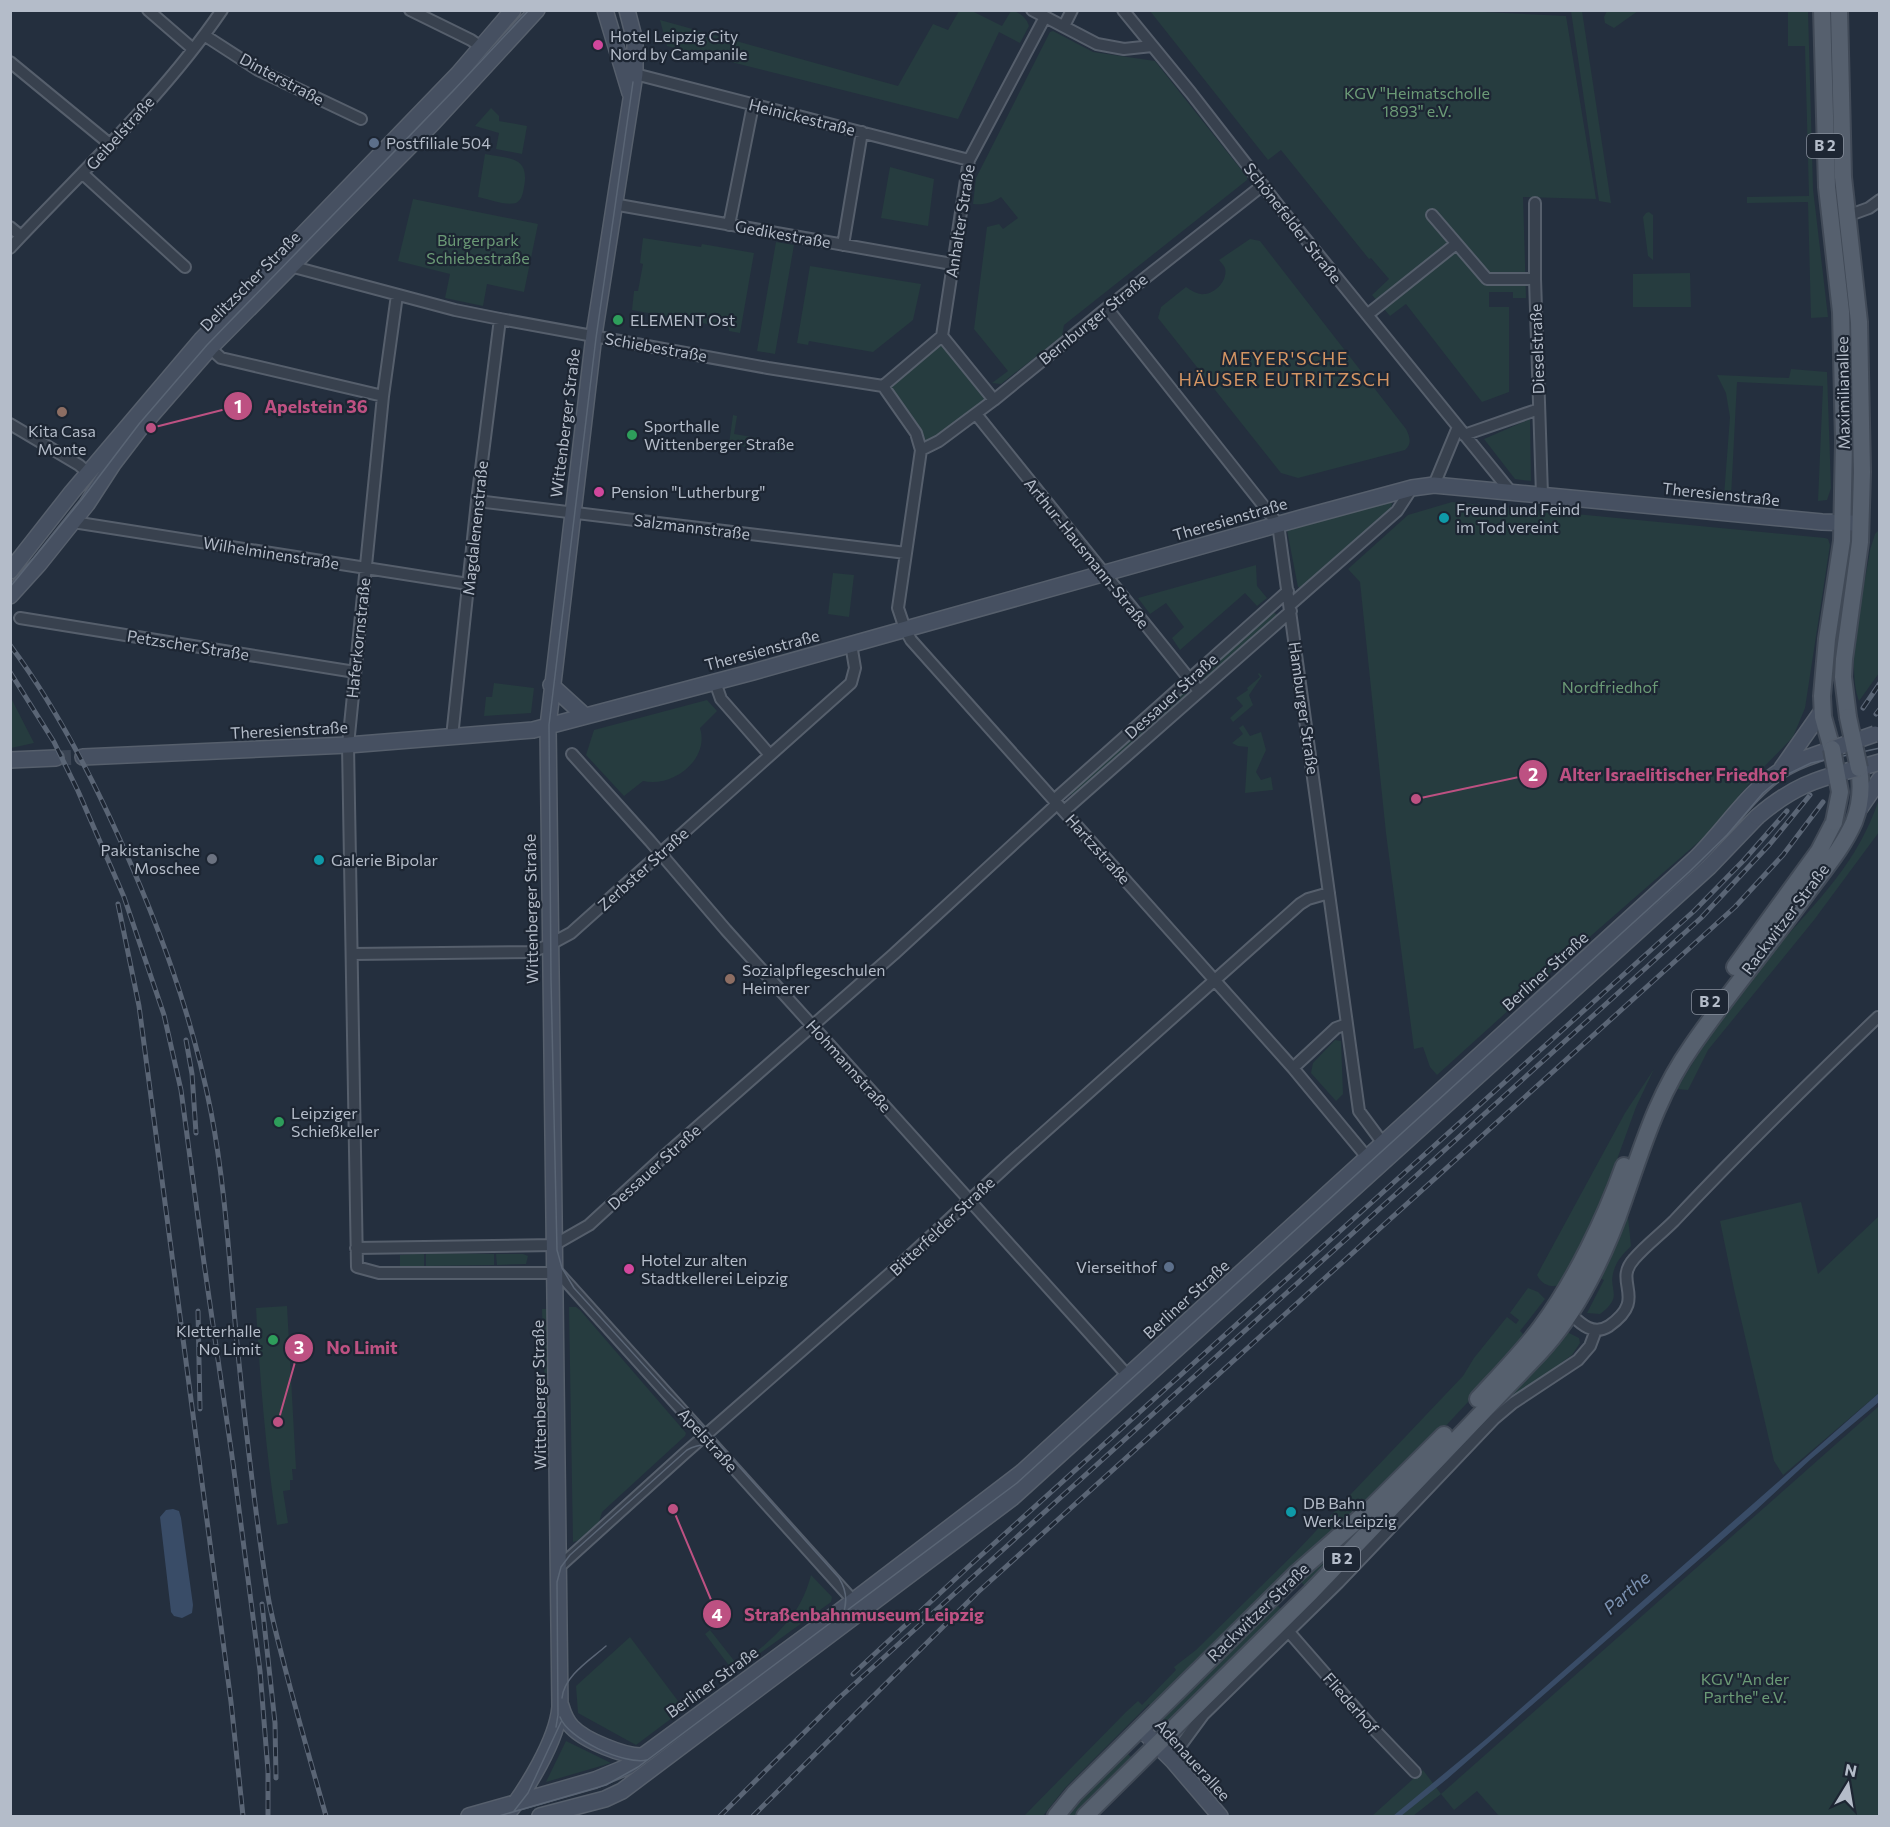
<svg xmlns="http://www.w3.org/2000/svg" width="1890" height="1827" font-family="Commissioner,sans-serif">
  <style>
    .green { fill: #263c3f }
    .water { fill: #394c67 }
    .lines { fill: none; stroke-linecap: round; stroke-linejoin: round }
    .secondary-tunnel { stroke: #3a4453; stroke-width: 15; stroke-dasharray: 15 8; stroke-linecap: butt }
    .street-casing { stroke: #565f6c; stroke-width: 14 }
    .secondary-casing { stroke: #565f6c; stroke-width: 18 }
    .primary-casing { stroke: #414a57; stroke-width: 20 }
    .street { stroke: #38414e; stroke-width: 10 }
    .secondary { stroke: #465061; stroke-width: 15 }
    .primary { stroke: #56606e; stroke-width: 16 }
    .tram { stroke: #5a6575; stroke-width: 1.5 }
    .rail-casing { stroke: #5a6575; stroke-width: 5 }
    .rail { stroke: #1d2633; stroke-width: 3; stroke-dasharray: 9; stroke-linecap: butt }
    .secondary-bridge-casing { stroke: #565f6c; stroke-width: 18; stroke-linecap: butt }
    .primary-bridge-casing { stroke: #414a57; stroke-width: 20; stroke-linecap: butt }
    .secondary-bridge { stroke: #465061; stroke-width: 15 }
    .primary-bridge { stroke: #56606e; stroke-width: 16 }
    .hotel-dot { fill: #d1479c; stroke: #1d2633; stroke-width: 2 }
    .service-dot { fill: #5c6f8a; stroke: #1d2633; stroke-width: 2 }
    .leisure-dot { fill: #2e9e5b; stroke: #1d2633; stroke-width: 2 }
    .education-dot { fill: #8d6e63; stroke: #1d2633; stroke-width: 2 }
    .culture-dot { fill: #0f9aa8; stroke: #1d2633; stroke-width: 2 }
    .worship-dot { fill: #6b7280; stroke: #1d2633; stroke-width: 2 }
    .labels { text-anchor: middle; stroke-width: 4.5; stroke-linejoin: round; paint-order: stroke }
    .shield { fill: #1d2633; stroke: #878f9c; stroke-width: 1.5 }
    .shield-label { font-size: 15px; font-weight: bold; fill: #b4bcc9 }
    .poi-label { font-size: 16px; fill: #b4bcc9; stroke: #1d2633; text-anchor: start }
    .street-label { font-size: 16px; fill: #b4bcc9; stroke: #1d2633 }
    .park-label { font-size: 16px; fill: #6b9a76; stroke: #1d2633 }
    .neighbourhood-label { font-size: 18px; letter-spacing: 1.5px; fill: #d59563; stroke: #1d2633 }
    .water-label { font-size: 18px; font-style: italic; fill: #7c92b1; stroke: #1d2633 }
    .leader { fill: none; stroke: #bd5182; stroke-width: 2 }
    .callout-dot { fill: #bd5182; stroke: #1d2633; stroke-width: 2 }
    .mark-label { font-size: 18px; text-anchor: middle; font-weight: bold; fill: #fff }
    .callout-label { font-size: 18px; text-anchor: middle; font-weight: bold; fill: #bd5182; stroke: #1d2633; stroke-width: 4.5; stroke-linejoin: round; paint-order: stroke }
  </style>
  <rect width="100%" height="100%" fill="#242f3e"/>
  <path class="green" d="M1441 10 1566 16 1596 199 1523 197 1526 298H1513V292H1489V307H1509V392L1482 402 1406 304 1390 316 1372 295 1389 279 1371 258 1369 259 1281 150 1268 160 1150 11Z
    M959 11H972L1002 26 1011 11C1019 11 1027 18 1029 26L1020 43 999 32 958 119 667 46 660 20 898 86 933 24 948 30Z
    M1571 11H1582L1611 203 1599 201Z
    M1607 11V10L1638 11 1614 28 1605 23 1604 17Z
    M1788 11H1808L1813 189 1828 317 1811 318 1808 202 1747 203V197L1809 196 1805 46H1788Z
    M1053 31 1093 52 1155 61 1247 177V180L1064 325 1062 336 1001 384 992 383 1008 371 974 329 987 227 999 224 1003 229 1018 218 1001 197C992 203 984 205 973 204L976 178 1050 32Z
    M491 108 499 116V121L527 126 522 154 496 149 499 133 475 126Z
    M485 154C509 159 530 156 524 187 523 193 522 200 516 203 506 206 488 199 478 197Z
    M890 167 934 179 928 226 881 218Z
    M413 199 538 224 524 292 487 284 483 306 445 298 450 274 398 261Z
    M1649 212 1653 215V260L1648 256 1643 217 1646 213Z
    M643 238 701 247 702 244 754 253 740 333 729 331V328L632 310 634 291H638L643 264 640 263Z
    M1250 239 1260 241 1406 429C1410 437 1412 444 1405 450L1298 478 1281 473 1158 318 1161 307 1186 287C1192 291 1198 295 1205 294 1216 293 1228 280 1225 268 1224 265 1221 263 1219 260Z
    M776 242 794 245 775 354 757 351Z
    M810 266 921 284 913 320 873 352 809 341 808 345 797 343Z
    M1690 273 1691 307H1633V274Z
    M942 336 994 400 921 450 883 386Z
    M1791 369 1827 372 1831 488 1827 500 1818 501 1823 386 1737 382 1731 497 1724 496 1730 417 1726 393 1717 375 1789 378Z
    M733 415 737 416 734 434 758 438 757 444 766 446 767 440 796 445 795 448 782 445 780 453 729 444Z
    M1530 419 1531 481 1515 479 1484 439Z
    M1388 502 1392 503 1391 510 1301 588 1298 587 1287 530Z
    M1452 502 1825 538 1828 539 1830 545 1805 708 1793 737 1761 770 1703 838 1585 941 1437 1075 1430 1067 1423 1047 1414 1049 1386 833 1360 582 1348 569 1408 515Z
    M1879 530V673L1859 701C1845 664 1864 591 1870 550L1875 534Z
    M1256 565 1257 586 1267 598 1257 606 1245 593 1180 650 1172 638 1184 627 1166 603 1150 614 1138 598Z
    M833 573 854 575 849 617 828 614Z
    M1271 611 1276 614 1277 617 1205 680 1199 677Z
    M1259 673 1262 676 1249 695 1253 705 1233 722 1230 718 1243 706 1236 698 1248 690 1247 688 1260 677 1258 674Z
    M494 683 534 688 531 713 484 716 486 697H492Z
    M1183 691 1188 697 1076 797 1070 794V792Z
    M10 698H11L34 743 11 748Z
    M707 700 717 711 700 728C710 760 672 788 643 781L624 796 586 755 594 730Z
    M1243 725 1250 736 1261 732 1266 750 1256 772 1261 780 1271 777 1273 790 1245 793 1248 747 1238 746 1232 743 1243 734 1239 728Z
    M1879 799V832L1814 920 1708 1050 1688 1090 1677 1089C1702 1046 1730 1006 1761 967 1806 910 1855 872 1879 799Z
    M1335 1040 1341 1041 1343 1094 1336 1101 1311 1073 1313 1063Z
    M1654 1069 1636 1107 1606 1190 1605 1199 1561 1285C1551 1288 1542 1285 1537 1275L1625 1113Z
    M1801 1202 1818 1274 1879 1216V1393L1783 1475 1774 1461 1734 1289 1720 1221Z
    M1627 1207 1631 1246C1624 1253 1617 1260 1614 1270 1607 1291 1625 1295 1600 1314L1587 1313 1604 1280 1600 1278Z
    M424 1253V1266H400V1255Z
    M426 1253 494 1254V1265L426 1266Z
    M496 1254H523L528 1256 526 1264 497 1265Z
    M1528 1288 1538 1292 1545 1299 1520 1331 1524 1335 1496 1372 1440 1432 1153 1708 1149 1704 1065 1788 1043 1816H1024L1126 1712 1138 1701 1142 1705 1176 1670 1174 1667 1196 1650 1296 1552 1463 1376 1474 1358 1507 1317 1516 1324 1519 1320 1510 1313Z
    M287 1306 296 1469H292L293 1480H290V1490L283 1491 288 1523 277 1525C266 1453 260 1381 256 1308Z
    M569 1307H576L580 1310 686 1433 685 1436 602 1512 599 1522 577 1541 573 1542Z
    M542 1309H547L548 1420H546Z
    M1565 1331 1579 1338 1580 1343 1572 1355 1561 1363 1563 1366 1475 1433Z
    M1879 1406V1816H1499L1477 1791 1454 1810 1441 1794 1413 1816H1372L1423 1770 1441 1794Z
    M1384 1503 1308 1589 1298 1579Z
    M811 1575 832 1597 831 1602 734 1672 705 1634 710 1630 739 1667C772 1638 800 1619 811 1575Z
    M1274 1602 1284 1612 1170 1726 1162 1718 1209 1672Z
    M630 1637 684 1709 636 1745 578 1713 576 1686Z
    M566 1741 611 1763 546 1782Z
    M1124 1750 1134 1760 1080 1816H1061Z"/>
  <path class="water" d="M1879 1393V1402L1811 1459 1756 1510 1447 1779 1401 1816H1393L1486 1739Z
    M173 1509 179 1511 181 1518 193 1605 192 1613 182 1618 174 1616 171 1612 160 1517 166 1510Z"/>
  <g class="lines">
    <path class="secondary-tunnel" d="M56 758 83 757"/>
    <defs>
      <path id="street" d="M148 10 193 49
        M410 10 471 40 481 47
        M1032 10 1097 44 1124 49 1152 46
        M1123 10 1191 93 1278 205 1511 492
        M1064 26 1072 10
        M204 35 258 70 361 119
        M10 62 111 145
        M635 74 969 160
        M83 174 185 267
        M1535 203V279L1542 495
        M613 204 952 264
        M1432 215 1487 279H1535
        M1847 216 1869 208 1880 200
        M729 225 753 105
        M10 227 21 236
        M843 245 862 132
        M10 248C82 171 162 98 222 10
        M290 266 455 310 500 319 768 368 883 386
        M397 295 383 396 348 745 357 1267 379 1273H555
        M1107 308 1278 524 1359 1111 1382 1142 1385 1149
        M1367 315 1456 244
        M942 336 883 386 916 433 921 450 898 608 905 629 911 640 1293 1068 1371 1162
        M942 336 969 160 1045 17
        M942 336 994 400
        M210 348 221 358 383 396
        M976 414 1199 691
        M10 424 79 465 88 473
        M1464 435 1539 409
        M921 450 939 441 994 400 1107 308 1263 185
        M1434 485 1458 427
        M477 501 906 553
        M73 522 468 584
        M1290 605 1397 511 1412 488
        M20 618 355 672
        M715 682 721 699 770 755
        M452 737 477 501 500 319
        M572 754 650 841 726 930 1128 1376
        M1054 800 1288 591
        M1064 811 1291 611
        M352 954 531 952 547 946 571 933 851 683 855 668 851 644
        M1293 1068 1336 1028 1347 1024
        M356 1248 554 1245 589 1225 662 1158 894 954 1057 804
        M555 1269 858 1606
        M1567 1311C1579 1322 1592 1337 1609 1326 1649 1298 1612 1283 1634 1259 1646 1245 1661 1234 1674 1221 1740 1151 1808 1084 1878 1017
        M559 1567 685 1453 903 1262 1011 1162 1300 904 1308 899 1329 893
        M1289 1632 1371 1726 1415 1772
        M1173 1761 1178 1749 1203 1715 1338 1583 1494 1419 1513 1403 1578 1360 1590 1346 1596 1330"/>
      <path id="secondary" d="M605 10 630 93
        M10 571 72 492 201 340 458 74 513 10
        M10 596 39 564 87 504 113 464 142 426 210 348 432 124 537 10
        M551 685 585 716
        M83 757 348 745 533 730 753 672 1301 518 1412 488 1434 485 1822 522 1852 523
        M10 760 56 758
        M1782 768 1822 711
        M1859 768 1880 762
        M1858 811 1880 779
        M561 1706C563 1713 566 1721 572 1727 584 1740 625 1757 643 1756
        M1140 1728 1173 1761 1220 1816
        M469 1816 595 1780 629 1766 840 1611 1021 1473 1695 859C1722 833 1749 791 1780 771 1796 761 1814 755 1832 749
        M506 1816C526 1790 557 1741 560 1707L548 726 594 335 635 74V41L627 10
        M540 1816 605 1799 622 1791 1012 1498 1709 867 1757 817"/>
      <path id="primary" d="M1822 10 1827 187 1841 312 1844 442 1842 541 1827 639 1822 696 1823 717 1832 749
        M1839 10 1843 177 1859 322 1862 472 1860 542 1844 659 1843 677 1848 717
        M1735 967 1819 851 1834 822
        M1478 1399C1500 1375 1523 1352 1542 1326 1575 1281 1605 1219 1624 1166
        M1056 1816 1074 1794 1296 1574 1370 1509 1444 1435
        M1085 1816 1311 1592 1539 1353C1577 1313 1606 1252 1624 1199 1643 1145 1658 1094 1692 1046 1729 992 1771 943 1809 890 1825 868 1843 847 1854 822 1861 804 1862 786 1859 768"/>
    </defs>
    <use href="#street" class="street-casing"/>
    <use href="#secondary" class="secondary-casing"/>
    <use href="#primary" class="primary-casing"/>
    <use href="#street" class="street"/>
    <use href="#secondary" class="secondary"/>
    <use href="#primary" class="primary"/>
    <path class="tram" d="M633 82 596 338 549 725 551 980 557 1250 562 1268 574 1288 668 1392 708 1432 839 1578C847 1591 848 1603 842 1616
      M10 587 82 499 139 424 207 345 453 91 529 10
      M562 1698C564 1676 590 1660 606 1646
      M560 1717C568 1739 624 1765 647 1760
      M556 1727 558 1715 557 1582 561 1567 570 1555 687 1450C700 1443 711 1443 723 1451
      M514 1811 528 1793 561 1722
      M499 1816 606 1785 638 1767 1017 1483 1689 872 1727 835 1763 793 1782 777 1811 763 1880 748"/>
    <defs>
      <path id="rail" d="M10 645C53 703 87 767 117 833 158 923 192 1014 211 1112 227 1195 230 1280 239 1363 247 1441 256 1519 268 1596 272 1620 279 1644 285 1668 298 1718 312 1767 326 1816
        M10 672 54 742 78 791 124 897 164 1015 181 1090 204 1263 233 1463 260 1671 268 1771V1816
        M1863 708 1880 683
        M1876 714 1880 709
        M118 904 139 1006 231 1702 243 1816
        M186 1040 192 1074 196 1133
        M198 1311 200 1409
        M262 1604 275 1723 276 1778
        M853 1674 967 1568 1694 911 1744 860 1787 811
        M720 1816 839 1698 1701 918 1770 844 1810 795
        M753 1816 978 1592 1735 907 1783 855 1823 802"/>
    </defs>
    <use href="#rail" class="rail-casing"/>
    <use href="#rail" class="rail"/>
    <defs>
      <path id="secondary-bridge" d="M1832 749 1875 734
        M1757 817C1792 787 1815 779 1859 768"/>
      <path id="primary-bridge" d="M1848 717 1859 768
        M1832 749 1840 792 1834 822"/>
    </defs>
    <use href="#secondary-bridge" class="secondary-bridge-casing"/>
    <use href="#primary-bridge" class="primary-bridge-casing"/>
    <use href="#secondary-bridge" class="secondary-bridge"/>
    <use href="#primary-bridge" class="primary-bridge"/>
  </g>
  <g class="hotel-dot">
    <circle cx="598" cy="45" r="6"/>
    <circle cx="599" cy="492" r="6"/>
    <circle cx="629" cy="1269" r="6"/>
  </g>
  <g class="service-dot">
    <circle cx="374" cy="143" r="6"/>
    <circle cx="1169" cy="1267" r="6"/>
  </g>
  <g class="leisure-dot">
    <circle cx="618" cy="320" r="6"/>
    <circle cx="632" cy="435" r="6"/>
    <circle cx="279" cy="1122" r="6"/>
    <circle cx="273" cy="1340" r="6"/>
  </g>
  <g class="education-dot">
    <circle cx="62" cy="412" r="6"/>
    <circle cx="730" cy="979" r="6"/>
  </g>
  <g class="culture-dot">
    <circle cx="1444" cy="518" r="6"/>
    <circle cx="319" cy="860" r="6"/>
    <circle cx="1291" cy="1512" r="6"/>
  </g>
  <circle class="worship-dot" cx="212" cy="859" r="6"/>
  <g class="labels">
    <g class="shield">
      <rect x="1807" y="134" width="36" height="24" rx="4.5"/>
      <rect x="1692" y="990" width="36" height="24" rx="4.5"/>
      <rect x="1324" y="1547" width="36" height="24" rx="4.5"/>
    </g>
    <g class="shield-label">
      <text x="1825" y="151">B 2</text>
      <text x="1710" y="1007">B 2</text>
      <text x="1342" y="1564">B 2</text>
    </g>
    <g class="poi-label">
      <text x="610" y="42">Hotel Leipzig City<tspan x="610" dy="18">Nord by Campanile</tspan></text>
      <text x="386" y="149">Postfiliale 504</text>
      <text x="630" y="326">ELEMENT Ost</text>
      <text x="644" y="432">Sporthalle<tspan x="644" dy="18">Wittenberger Straße</tspan></text>
      <text x="62" y="437" text-anchor="middle">Kita Casa<tspan x="62" dy="18">Monte</tspan></text>
      <text x="611" y="498">Pension "Lutherburg"</text>
      <text x="1456" y="515">Freund und Feind<tspan x="1456" dy="18">im Tod vereint</tspan></text>
      <text x="200" y="856" text-anchor="end">Pakistanische<tspan x="200" dy="18">Moschee</tspan></text>
      <text x="331" y="866">Galerie Bipolar</text>
      <text x="742" y="976">Sozialpflegeschulen<tspan x="742" dy="18">Heimerer</tspan></text>
      <text x="291" y="1119">Leipziger<tspan x="291" dy="18">Schießkeller</tspan></text>
      <text x="641" y="1266">Hotel zur alten<tspan x="641" dy="18">Stadtkellerei Leipzig</tspan></text>
      <text x="1157" y="1273" text-anchor="end">Vierseithof</text>
      <text x="261" y="1337" text-anchor="end">Kletterhalle<tspan x="261" dy="18">No Limit</tspan></text>
      <text x="1303" y="1509">DB Bahn<tspan x="1303" dy="18">Werk Leipzig</tspan></text>
    </g>
    <g class="street-label">
      <text transform="translate(282 79) rotate(28)" y="6">Dinterstraße</text>
      <text transform="translate(802 117) rotate(14)" y="6">Heinickestraße</text>
      <text transform="translate(120 133) rotate(-48)" y="6">Geibelstraße</text>
      <text transform="translate(960 221) rotate(-81)" y="6">Anhalter Straße</text>
      <text transform="translate(1293 223) rotate(52)" y="6">Schönefelder Straße</text>
      <text transform="translate(783 234) rotate(10)" y="6">Gedikestraße</text>
      <text transform="translate(250 281) rotate(-45)" y="6">Delitzscher Straße</text>
      <text transform="translate(1093 319) rotate(-39)" y="6">Bernburger Straße</text>
      <text transform="translate(656 347) rotate(10)" y="6">Schiebestraße</text>
      <text transform="translate(1537 349) rotate(-92)" y="6">Dieselstraße</text>
      <text transform="translate(1843 393) rotate(-91)" y="6">Maximilianallee</text>
      <text transform="translate(565 423) rotate(-83)" y="6">Wittenberger Straße</text>
      <text transform="translate(1721 494) rotate(6)" y="6">Theresienstraße</text>
      <text transform="translate(1230 519) rotate(-16)" y="6">Theresienstraße</text>
      <text transform="translate(692 527) rotate(7)" y="6">Salzmannstraße</text>
      <text transform="translate(475 528) rotate(-84)" y="6">Magdalenenstraße</text>
      <text transform="translate(271 553) rotate(9)" y="6">Wilhelminenstraße</text>
      <text transform="translate(1087 553) rotate(51)" y="6">Arthur-Hausmann-Straße</text>
      <text transform="translate(358 638) rotate(-84)" y="6">Haferkornstraße</text>
      <text transform="translate(188 645) rotate(9)" y="6">Petzscher Straße</text>
      <text transform="translate(762 650) rotate(-15)" y="6">Theresienstraße</text>
      <text transform="translate(1171 696) rotate(-42)" y="6">Dessauer Straße</text>
      <text transform="translate(1304 708) rotate(82)" y="6">Hamburger Straße</text>
      <text transform="translate(289 730) rotate(-3)" y="6">Theresienstraße</text>
      <text transform="translate(1098 849) rotate(48)" y="6">Hartzstraße</text>
      <text transform="translate(643 869) rotate(-42)" y="6">Zerbster Straße</text>
      <text transform="translate(531 909) rotate(-91)" y="6">Wittenberger Straße</text>
      <text transform="translate(1785 919) rotate(-53)" y="6">Rackwitzer Straße</text>
      <text transform="translate(1545 971) rotate(-42)" y="6">Berliner Straße</text>
      <text transform="translate(849 1066) rotate(48)" y="6">Hohmannstraße</text>
      <text transform="translate(654 1167) rotate(-42)" y="6">Dessauer Straße</text>
      <text transform="translate(942 1226) rotate(-43)" y="6">Bitterfelder Straße</text>
      <text transform="translate(1186 1299) rotate(-42)" y="6">Berliner Straße</text>
      <text transform="translate(539 1395) rotate(-91)" y="6">Wittenberger Straße</text>
      <text transform="translate(708 1440) rotate(48)" y="6">Apelstraße</text>
      <text transform="translate(1258 1612) rotate(-44)" y="6">Rackwitzer Straße</text>
      <text transform="translate(712 1682) rotate(-36)" y="6">Berliner Straße</text>
      <text transform="translate(1351 1703) rotate(49)" y="6">Fliederhof</text>
      <text transform="translate(1193 1760) rotate(48)" y="6">Adenauerallee</text>
    </g>
    <g class="park-label">
      <text x="1417" y="99">KGV "Heimatscholle<tspan x="1417" dy="18">1893" e.V.</tspan></text>
      <text x="478" y="246">Bürgerpark<tspan x="478" dy="18">Schiebestraße</tspan></text>
      <text x="1610" y="693">Nordfriedhof</text>
      <text x="1745" y="1685">KGV "An der<tspan x="1745" dy="18">Parthe" e.V.</tspan></text>
    </g>
    <g class="neighbourhood-label">
      <text x="1285" y="365">MEYER'SCHE<tspan x="1285" dy="21">HÄUSER EUTRITZSCH</tspan></text>
    </g>
    <g class="water-label">
      <text transform="translate(1627 1593) rotate(-41)" y="6">Parthe</text>
    </g>
  </g>
  <path class="leader" d="M151 428L238 406M1416 799L1533 774M278 1422L299 1348M673 1509L717 1614"/>
  <g class="callout-dot">
    <circle cx="151" cy="428" r="6"/>
    <circle cx="1416" cy="799" r="6"/>
    <circle cx="278" cy="1422" r="6"/>
    <circle cx="673" cy="1509" r="6"/>
    <circle cx="238" cy="406" r="15"/>
    <circle cx="1533" cy="774" r="15"/>
    <circle cx="299" cy="1348" r="15"/>
    <circle cx="717" cy="1614" r="15"/>
  </g>
  <g class="mark-label">
    <text x="238" y="413">1</text>
    <text x="1533" y="781">2</text>
    <text x="299" y="1354">3</text>
    <text x="717" y="1621">4</text>
  </g>
  <g class="callout-label">
    <text x="316" y="413">Apelstein 36</text>
    <text x="1673" y="781">Alter Israelitischer Friedhof</text>
    <text x="362" y="1354">No Limit</text>
    <text x="864" y="1621">Straßenbahnmuseum Leipzig</text>
  </g>
  <rect width="1890" height="1827" fill="none" stroke="#b4bcc9" stroke-width="24"/>
  <g transform="translate(1848 1785) rotate(11)" stroke="#1d2633" stroke-width="4.5" paint-order="stroke">
  <path d="M0-4.5L10 22L0 15L-10 22Z" fill="#b4bcc9"/>
  <text y="-9" font-size="16" font-weight="bold" text-anchor="middle" fill="#b4bcc9">N</text>
  </g>
</svg>
